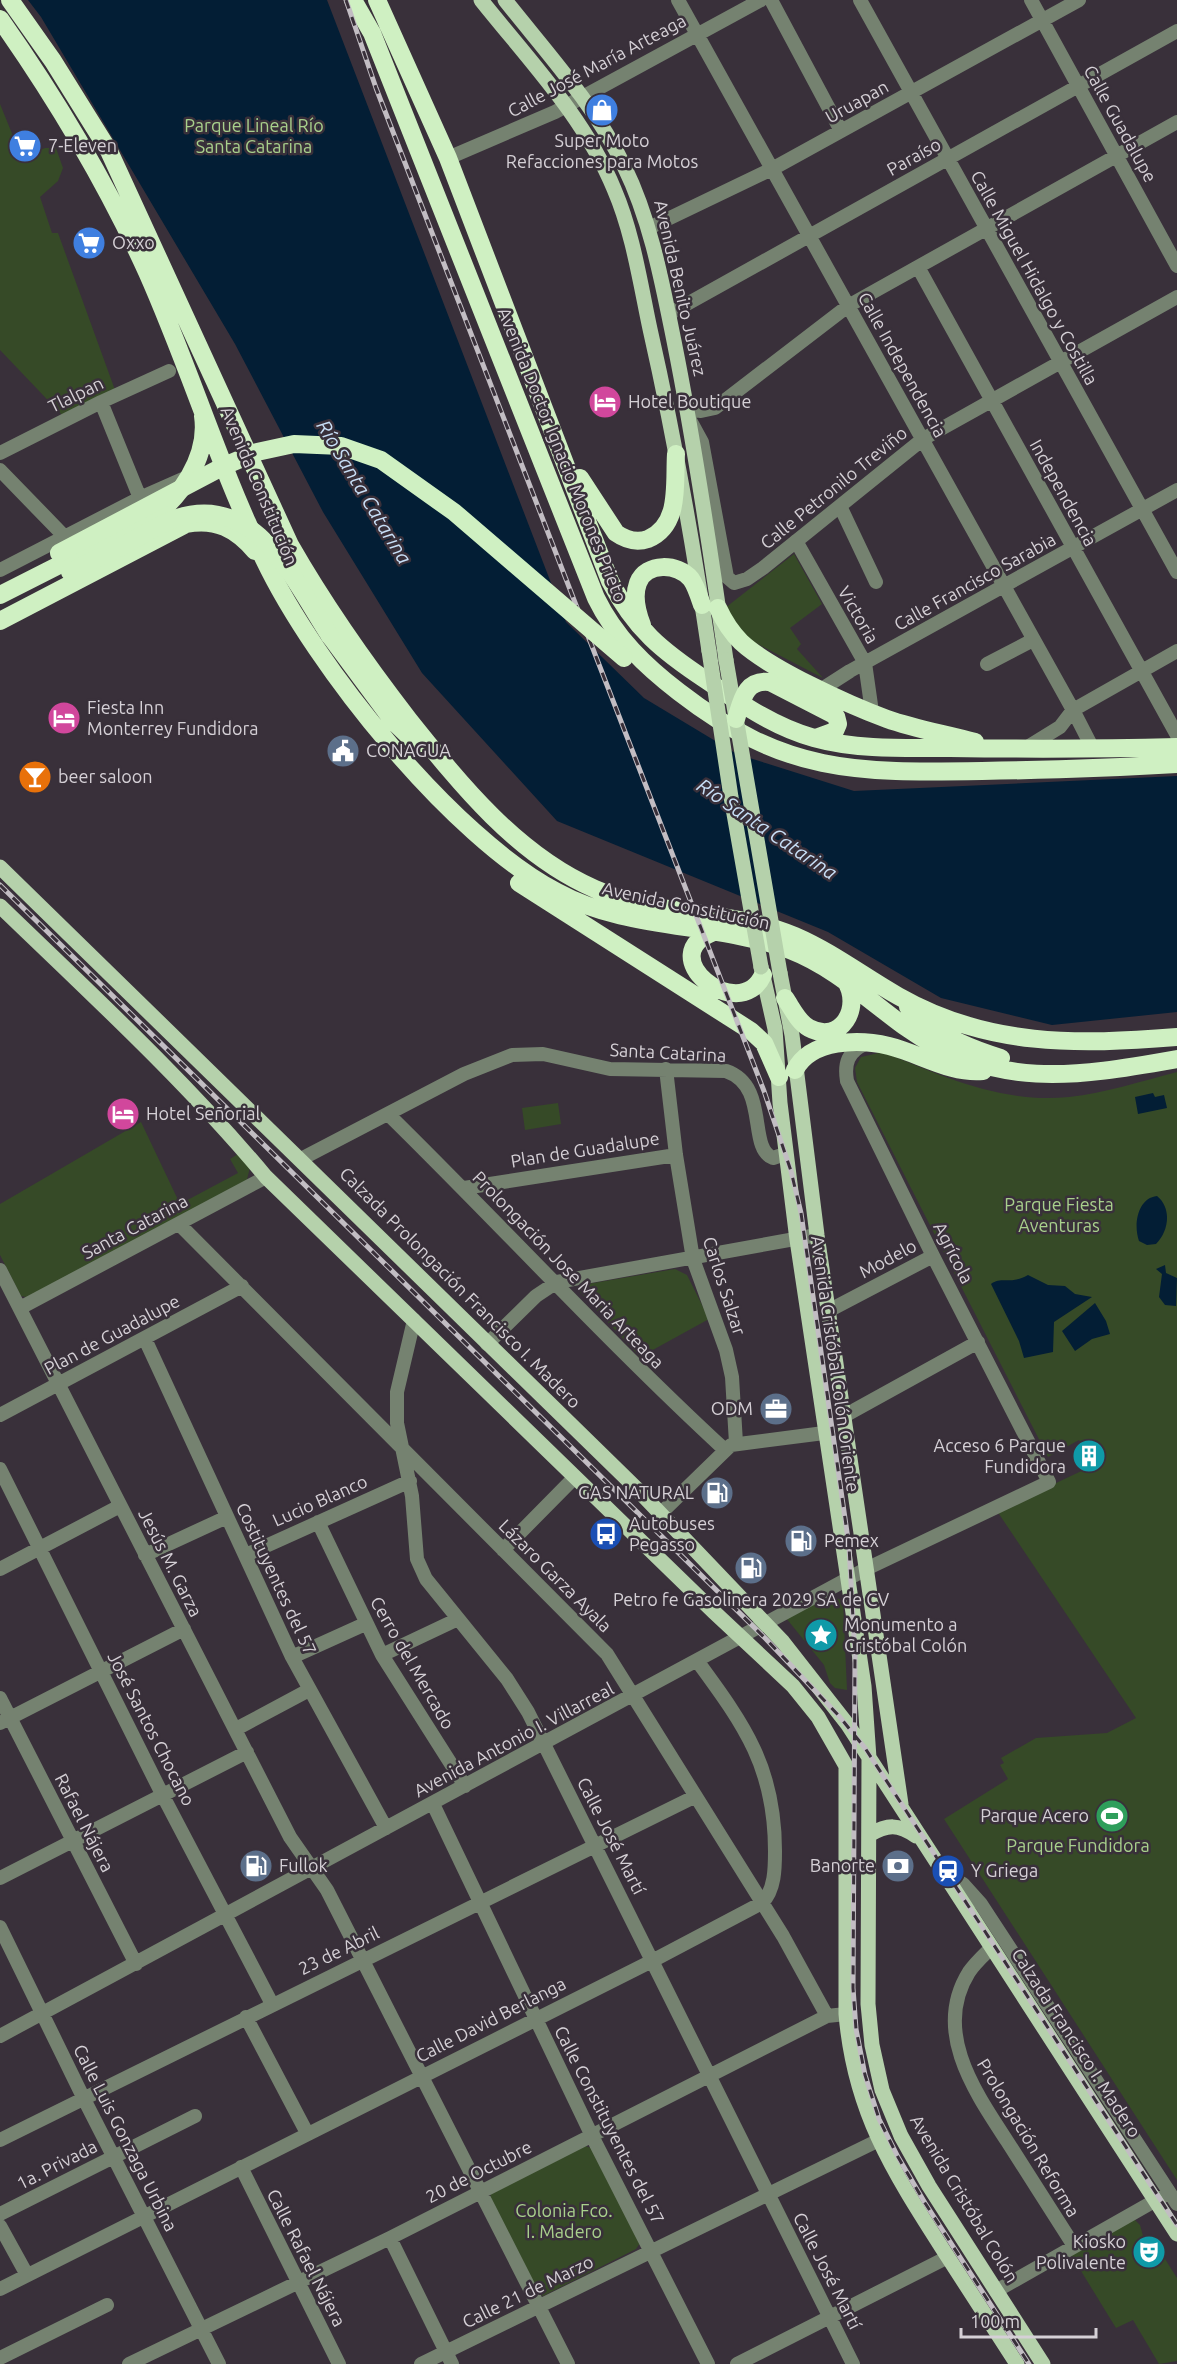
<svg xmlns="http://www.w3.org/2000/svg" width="1177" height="2364" font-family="Ubuntu,sans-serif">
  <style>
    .green { fill: #364a27 }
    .water { fill: #031e35 }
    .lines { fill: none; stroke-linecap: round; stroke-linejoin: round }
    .minor { stroke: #758270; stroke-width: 14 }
    .major { stroke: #b5d1ab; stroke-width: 15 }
    .highway { stroke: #cff0c2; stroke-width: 18 }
    .rail-casing { stroke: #c2bdc3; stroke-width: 5 }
    .rail { stroke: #39303a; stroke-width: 3; stroke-dasharray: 9; stroke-linecap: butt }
    .major-bridge { stroke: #b5d1ab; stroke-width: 15 }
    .highway-bridge { stroke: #cff0c2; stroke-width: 18 }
    .labels { text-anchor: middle; stroke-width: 5; stroke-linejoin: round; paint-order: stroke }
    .street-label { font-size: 18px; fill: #d5d0d6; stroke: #39303a }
    .park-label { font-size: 18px; fill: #a8d08c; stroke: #39303a }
    .poi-label { font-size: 18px; fill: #d5d0d6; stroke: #39303a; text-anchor: start }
    .water-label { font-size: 20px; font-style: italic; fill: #c8dff7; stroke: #39303a }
  </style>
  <rect width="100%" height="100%" fill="#39303a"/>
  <path class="green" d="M0 104 22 158 45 148H56L63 168 58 181 40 197 52 233H58L115 390 62 415 0 350Z
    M794 554 822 604 790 628 801 644 797 649 823 678 754 642 738 630 725 608Z
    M883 1052C942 1076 1003 1104 1069 1097 1105 1093 1142 1081 1177 1072V2180L944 1819 1008 1779 1000 1765 1004 1763 1001 1758 1036 1738 1107 1733 1136 1718 997 1511 1092 1466 1079 1440 1048 1457 857 1082 855 1068 861 1057Z
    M558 1103 561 1124 525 1130 522 1108Z
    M141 1122 180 1204 238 1173 230 1159 238 1154 250 1167 246 1184 32 1298 21 1296 0 1255V1204Z
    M675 1269 687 1275 709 1319 640 1357 578 1290 582 1285Z
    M830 1595 843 1601 847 1690 835 1688 830 1683 824 1665 786 1618Z
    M585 2146 591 2148 640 2243 636 2249 543 2296 536 2293 489 2201 491 2194Z
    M1134 2219 1140 2225 1143 2236 1155 2243 1177 2278V2361L1159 2364 1133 2320 1116 2328 1070 2253Z"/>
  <path class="water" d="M28 0H327L566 622 644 698 737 754 854 791 1177 776V1012L1052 1025 941 998 828 932 557 821 422 673 323 512 235 344 41 17Z
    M1153 1093 1155 1097 1164 1095 1167 1108 1138 1114 1135 1097Z
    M1157 1196C1172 1208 1169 1231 1156 1244L1147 1245 1139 1241C1133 1224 1138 1198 1157 1196Z
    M1165 1265 1166 1273 1177 1278 1176 1306 1165 1305 1159 1297 1162 1274 1156 1269Z
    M1028 1275 1048 1285 1065 1286 1075 1294 1092 1297 1054 1322 1053 1352 1024 1358 1019 1341 991 1284C1001 1276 1011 1285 1028 1275Z
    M1095 1303 1106 1321 1110 1334 1092 1339 1075 1351 1062 1331Z"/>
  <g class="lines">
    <path class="minor" d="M678 0 1073 710 1093 749
      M771 0 841 131
      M860 0 1177 572
      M1031 0 1177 266
      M448 158 555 112 761 0
      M649 228 772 169 1079 0
      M918 267 1177 735
      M669 314 1177 31
      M101 402 140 498
      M688 409 701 411 715 408 848 306 1177 122
      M690 420 702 442 727 577 734 583 747 579 763 568 923 439 1177 297
      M0 453 101 402 169 371
      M0 470 64 536
      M840 506 876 582
      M796 541 865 663 872 712
      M0 570 140 498 183 479
      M987 664 1033 640
      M822 689 850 671 1177 490
      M1026 748 1060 727 1073 710 1177 651
      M666 1069 676 1155 693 1259 726 1350 732 1377 736 1443
      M388 1114C501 1225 608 1342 725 1450
      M301 1159 464 1074 512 1055 543 1054 610 1069 726 1071C770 1086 747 1148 773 1158L785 1154
      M464 1188 676 1155
      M179 1224 607 1654 783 1936 827 2016
      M0 1270 290 1837 327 1890 568 2364
      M20 1308 266 1177
      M828 1311 933 1256
      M414 1320 397 1392V1423L412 1496 417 1559 426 1579 507 1679 528 1712 853 2364
      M145 1339 292 1657 386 1828
      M487 1344 536 1296 557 1282 817 1235
      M0 1415 242 1286
      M844 1416 978 1342
      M0 1469 162 1794 272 2004
      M660 1514 731 1445 824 1433
      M318 1522 382 1655 465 1786
      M503 1550 575 1477
      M145 1555 227 1517
      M246 1555 410 1481
      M0 1569 120 1506
      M382 1655 456 1620
      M292 1657 365 1624
      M0 1698 136 1964
      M0 1723 184 1629
      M236 1729 309 1690
      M433 1804 592 2136 708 2364
      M943 1874 963 1884 981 1904 1177 2204
      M0 1878 247 1752
      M0 1927 83 2097 219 2364
      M991 1948C984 1955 975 1963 969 1972 932 2031 975 2092 1007 2141 1029 2176 1052 2211 1074 2246
      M246 2017 307 2133
      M0 2036 866 1569 1049 1482 933 1256 847 1081C844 1063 848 1052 865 1044
      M0 2140 694 1797
      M241 2167 339 2364
      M0 2214 195 2116
      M0 2226 27 2275
      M390 2238 452 2364
      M0 2289 652 1961 762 1903C775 1890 775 1868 775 1851 775 1768 745 1726 698 1662
      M996 2291 1165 2195
      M0 2358 107 2305
      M129 2364 390 2238 827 2016 846 2014
      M421 2364 877 2141
      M737 2364 948 2257"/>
    <path class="major" d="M481 0C528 59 585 118 614 189 633 233 640 282 650 329 674 435 693 543 709 651
      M505 0C547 53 595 105 624 166 651 221 662 282 674 341 695 446 711 554 726 660
      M0 867 636 1488 783 1642 848 1725 1177 2234
      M0 906C90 993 186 1081 266 1177L714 1612 793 1686 818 1717 846 1766V2014C854 2110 892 2170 942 2248 967 2287 992 2326 1017 2364
      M761 967 775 1029 780 1103 797 1240 864 1686 869 1758 868 2004 872 2045 882 2090 901 2136 929 2186 1043 2364
      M780 973 792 1035 817 1235 901 1804
      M869 1835C888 1824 898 1824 916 1836"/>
    <path class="highway" d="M10 0 53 61 109 151 290 545C326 608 365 663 409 720 461 785 517 855 595 889 659 917 731 909 795 936 832 952 863 976 898 996 987 1047 1078 1045 1177 1037
      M353 0 372 33 596 598C615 637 645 666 679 692 785 774 855 773 982 771 1047 770 1112 768 1177 764
      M377 0 448 158 610 581C635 629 662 651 706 680 740 703 774 727 814 738 857 750 905 748 950 748 1026 749 1101 749 1177 747
      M0 19C57 100 106 182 147 272 189 366 219 466 264 559 315 666 452 837 557 892 628 931 715 922 790 950 834 967 867 999 904 1026 995 1091 1075 1077 1177 1059
      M580 478 616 533C626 540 636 543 648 539 681 525 674 484 676 454
      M0 595 148 520C180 500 209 456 203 416
      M718 608C724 621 731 632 741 642 770 669 849 705 887 719 915 729 946 734 975 742
      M0 621 186 524C216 518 236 529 255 551
      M642 625C637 612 633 596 638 583 646 562 678 563 691 579 696 586 699 596 702 605
      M330 636 393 721 417 744
      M770 682 836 716 838 724 835 731 816 738
      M519 883 751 1031 764 1043 779 1077
      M717 931C648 953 739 1027 763 975
      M785 998C792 1008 798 1022 809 1028 841 1045 863 1007 845 980
      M908 1007C932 1033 968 1048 1001 1058
      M795 1070C811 1039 859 1039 889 1046 921 1054 950 1074 983 1071"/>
    <defs>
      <path id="rail" d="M346 0 376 88 764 1091 791 1171 801 1213 849 1546 855 1655 853 1988 856 2029 865 2075 879 2119 898 2157 925 2203 1029 2364
        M0 885 766 1639 839 1716 865 1748 1177 2225"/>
    </defs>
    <use href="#rail" class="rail-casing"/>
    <use href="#rail" class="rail"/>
    <path class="major-bridge" d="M709 651 731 797 761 967
      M726 660 780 973"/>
    <path class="highway-bridge" d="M59 553 224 466 257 452 294 444 341 446 381 460 454 512 624 658
      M70 572C89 562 109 553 128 543 144 534 160 524 177 518 257 492 295 583 330 636
      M736 719C742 700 745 679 770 682"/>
  </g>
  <defs>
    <symbol id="shop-disc" viewBox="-11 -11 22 22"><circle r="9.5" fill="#3f7fe0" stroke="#39303a"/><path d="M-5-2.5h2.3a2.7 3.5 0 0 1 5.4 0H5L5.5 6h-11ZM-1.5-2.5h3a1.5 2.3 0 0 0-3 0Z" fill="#fff"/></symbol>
    <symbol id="supermarket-disc" viewBox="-11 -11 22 22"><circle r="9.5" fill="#3f7fe0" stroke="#39303a"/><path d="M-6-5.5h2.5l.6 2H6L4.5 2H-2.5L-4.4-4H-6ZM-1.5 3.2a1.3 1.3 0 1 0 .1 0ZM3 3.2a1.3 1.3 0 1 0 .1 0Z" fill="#fff"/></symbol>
    <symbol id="hotel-disc" viewBox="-11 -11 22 22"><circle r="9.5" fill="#d1479c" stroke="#39303a"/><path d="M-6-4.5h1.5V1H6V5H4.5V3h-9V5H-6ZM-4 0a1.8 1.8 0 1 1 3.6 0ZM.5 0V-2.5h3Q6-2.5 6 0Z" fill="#fff"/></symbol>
    <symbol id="civic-disc" viewBox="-11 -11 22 22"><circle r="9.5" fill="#5c6f8a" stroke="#39303a"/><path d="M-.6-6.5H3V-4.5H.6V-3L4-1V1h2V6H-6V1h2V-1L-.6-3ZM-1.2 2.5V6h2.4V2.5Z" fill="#fff"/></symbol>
    <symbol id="bar-disc" viewBox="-11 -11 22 22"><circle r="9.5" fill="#e8710a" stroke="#39303a"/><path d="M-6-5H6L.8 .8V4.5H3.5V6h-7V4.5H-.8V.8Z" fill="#fff"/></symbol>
    <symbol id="office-disc" viewBox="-11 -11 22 22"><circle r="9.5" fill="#5c6f8a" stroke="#39303a"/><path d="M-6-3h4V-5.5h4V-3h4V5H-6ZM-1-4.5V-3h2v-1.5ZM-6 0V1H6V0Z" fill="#fff"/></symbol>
    <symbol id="building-disc" viewBox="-11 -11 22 22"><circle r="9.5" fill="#0f9aa8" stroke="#39303a"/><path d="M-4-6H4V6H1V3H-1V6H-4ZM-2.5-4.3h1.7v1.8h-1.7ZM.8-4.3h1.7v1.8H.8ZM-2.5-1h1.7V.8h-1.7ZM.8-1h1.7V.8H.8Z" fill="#fff"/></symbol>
    <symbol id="fuel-disc" viewBox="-11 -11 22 22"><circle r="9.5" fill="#5c6f8a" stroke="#39303a"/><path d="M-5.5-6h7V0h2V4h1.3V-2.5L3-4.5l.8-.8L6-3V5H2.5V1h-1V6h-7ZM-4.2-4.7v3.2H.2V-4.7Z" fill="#fff"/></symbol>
    <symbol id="bus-disc" viewBox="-11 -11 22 22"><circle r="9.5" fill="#1a4fb4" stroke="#39303a"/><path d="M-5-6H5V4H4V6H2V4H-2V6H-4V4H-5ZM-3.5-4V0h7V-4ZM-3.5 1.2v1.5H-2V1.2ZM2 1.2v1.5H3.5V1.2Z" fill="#fff"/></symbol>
    <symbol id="sight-disc" viewBox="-11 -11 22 22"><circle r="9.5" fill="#0f9aa8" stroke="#39303a"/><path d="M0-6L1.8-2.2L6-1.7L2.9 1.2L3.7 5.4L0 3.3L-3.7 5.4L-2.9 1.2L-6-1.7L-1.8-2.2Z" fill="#fff"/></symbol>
    <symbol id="stadium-disc" viewBox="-11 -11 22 22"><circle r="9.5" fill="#2e9e5b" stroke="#39303a"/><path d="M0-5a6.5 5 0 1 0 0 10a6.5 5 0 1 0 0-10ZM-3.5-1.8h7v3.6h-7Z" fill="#fff"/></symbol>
    <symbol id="bank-disc" viewBox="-11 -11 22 22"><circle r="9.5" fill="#5c6f8a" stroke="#39303a"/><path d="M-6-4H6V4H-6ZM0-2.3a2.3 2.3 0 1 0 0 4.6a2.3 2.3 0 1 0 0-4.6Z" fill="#fff"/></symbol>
    <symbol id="station-disc" viewBox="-11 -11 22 22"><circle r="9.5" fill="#1a4fb4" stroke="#39303a"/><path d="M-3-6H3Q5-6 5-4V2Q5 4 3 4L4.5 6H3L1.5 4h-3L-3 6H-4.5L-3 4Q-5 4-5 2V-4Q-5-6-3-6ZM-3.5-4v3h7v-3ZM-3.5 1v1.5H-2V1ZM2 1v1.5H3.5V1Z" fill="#fff"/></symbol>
    <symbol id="theatre-disc" viewBox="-11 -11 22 22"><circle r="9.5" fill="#0f9aa8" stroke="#39303a"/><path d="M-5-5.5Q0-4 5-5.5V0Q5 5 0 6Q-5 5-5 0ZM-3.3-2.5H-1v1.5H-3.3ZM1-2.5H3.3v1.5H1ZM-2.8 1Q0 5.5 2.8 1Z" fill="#fff"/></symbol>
  </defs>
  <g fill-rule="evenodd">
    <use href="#shop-disc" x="583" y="91" width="38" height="38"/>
    <use href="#supermarket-disc" x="6" y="127" width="38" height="38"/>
    <use href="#supermarket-disc" x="70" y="224" width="38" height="38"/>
    <use href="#hotel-disc" x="586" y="383" width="38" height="38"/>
    <use href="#hotel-disc" x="45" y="699" width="38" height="38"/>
    <use href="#civic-disc" x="324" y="732" width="38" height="38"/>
    <use href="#bar-disc" x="16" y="758" width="38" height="38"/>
    <use href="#hotel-disc" x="104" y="1095" width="38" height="38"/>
    <use href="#office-disc" x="757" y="1390" width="38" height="38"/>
    <use href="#building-disc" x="1070" y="1437" width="38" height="38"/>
    <use href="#fuel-disc" x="698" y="1474" width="38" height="38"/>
    <use href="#bus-disc" x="587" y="1515" width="38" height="38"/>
    <use href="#fuel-disc" x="782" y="1522" width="38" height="38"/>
    <use href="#fuel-disc" x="732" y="1549" width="38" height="38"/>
    <use href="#sight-disc" x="802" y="1616" width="38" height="38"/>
    <use href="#stadium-disc" x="1093" y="1797" width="38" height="38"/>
    <use href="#fuel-disc" x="237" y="1847" width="38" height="38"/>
    <use href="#bank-disc" x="879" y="1847" width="38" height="38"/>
    <use href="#station-disc" x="929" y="1852" width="38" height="38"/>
    <use href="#theatre-disc" x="1130" y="2233" width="38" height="38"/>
  </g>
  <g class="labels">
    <g class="street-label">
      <text transform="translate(597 66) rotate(-28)" y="6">Calle José María Arteaga</text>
      <text transform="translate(857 102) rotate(-29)" y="6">Uruapan</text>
      <text transform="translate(1120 124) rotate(61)" y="6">Calle Guadalupe</text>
      <text transform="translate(914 157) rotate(-29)" y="6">Paraíso</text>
      <text transform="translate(1034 278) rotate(61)" y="6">Calle Miguel Hidalgo y Costilla</text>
      <text transform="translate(680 288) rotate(77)" y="6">Avenida Benito Juárez</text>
      <text transform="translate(902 365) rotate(61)" y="6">Calle Independencia</text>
      <text transform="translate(76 395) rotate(-26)" y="6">Tlalpan</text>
      <text transform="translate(562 455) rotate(68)" y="6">Avenida Doctor Ignacio Morones Prieto</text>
      <text transform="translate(259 486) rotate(67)" y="6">Avenida Constitución</text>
      <text transform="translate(834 488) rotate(-39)" y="6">Calle Petronilo Treviño</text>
      <text transform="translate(1063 493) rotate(61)" y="6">Independencia</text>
      <text transform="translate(975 582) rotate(-29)" y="6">Calle Francisco Sarabia</text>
      <text transform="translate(858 615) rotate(60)" y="6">Victoria</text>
      <text transform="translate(686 906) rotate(12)" y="6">Avenida Constitución</text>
      <text transform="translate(668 1053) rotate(3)" y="6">Santa Catarina</text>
      <text transform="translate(585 1150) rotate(-9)" y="6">Plan de Guadalupe</text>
      <text transform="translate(135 1227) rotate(-28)" y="6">Santa Catarina</text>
      <text transform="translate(953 1253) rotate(63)" y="6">Agrícola</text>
      <text transform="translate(888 1259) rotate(-28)" y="6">Modelo</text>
      <text transform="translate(568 1270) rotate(46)" y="6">Prolongación Jose Maria Arteaga</text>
      <text transform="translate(724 1286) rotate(72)" y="6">Carlos Salzar</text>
      <text transform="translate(460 1288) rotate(45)" y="6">Calzada Prolongación Francisco I. Madero</text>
      <text transform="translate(112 1335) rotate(-28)" y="6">Plan de Guadalupe</text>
      <text transform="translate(835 1364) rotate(82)" y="6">Avenida Cristóbal Colón Oriente</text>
      <text transform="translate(320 1501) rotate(-24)" y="6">Lucio Blanco</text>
      <text transform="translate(170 1563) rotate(63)" y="6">Jesús M. Garza</text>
      <text transform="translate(555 1576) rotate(45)" y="6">Lázaro Garza Ayala</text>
      <text transform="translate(276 1579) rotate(65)" y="6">Costituyentes del 57</text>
      <text transform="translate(412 1663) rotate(60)" y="6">Cerro del Mercado</text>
      <text transform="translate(151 1729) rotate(63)" y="6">José Santos Chocano</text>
      <text transform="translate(514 1740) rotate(-28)" y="6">Avenida Antonio I. Villarreal</text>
      <text transform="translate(84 1823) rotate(63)" y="6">Rafael Nájera</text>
      <text transform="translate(611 1836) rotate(63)" y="6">Calle José Martí</text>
      <text transform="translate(339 1951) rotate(-26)" y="6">23 de Abril</text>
      <text transform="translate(491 2020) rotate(-27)" y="6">Calle David Berlanga</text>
      <text transform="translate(1076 2043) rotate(57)" y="6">Calzada Francisco I. Madero</text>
      <text transform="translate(609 2125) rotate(63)" y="6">Calle Constituyentes del 57</text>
      <text transform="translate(125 2138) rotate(63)" y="6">Calle Luis Gonzaga Urbina</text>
      <text transform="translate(1028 2138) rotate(59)" y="6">Prolongación Reforma</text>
      <text transform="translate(57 2165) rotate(-27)" y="6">1a. Privada</text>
      <text transform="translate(479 2172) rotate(-27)" y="6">20 de Octubre</text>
      <text transform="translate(964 2199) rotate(59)" y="6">Avenida Cristóbal Colón</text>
      <text transform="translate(306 2258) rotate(63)" y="6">Calle Rafael Nájera</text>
      <text transform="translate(827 2271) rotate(63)" y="6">Calle José Martí</text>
      <text transform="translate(528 2292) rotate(-26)" y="6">Calle 21 de Marzo</text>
    </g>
    <g class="park-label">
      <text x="254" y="132">Parque Lineal Río<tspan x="254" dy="21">Santa Catarina</tspan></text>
      <text x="1059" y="1211">Parque Fiesta<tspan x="1059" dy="21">Aventuras</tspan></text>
      <text x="1078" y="1852">Parque Fundidora</text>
      <text x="564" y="2217">Colonia Fco.<tspan x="564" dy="21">I. Madero</tspan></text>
    </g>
    <g class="poi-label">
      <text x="602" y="147" text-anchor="middle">Super Moto<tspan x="602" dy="21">Refacciones para Motos</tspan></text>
      <text x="48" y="152">7-Eleven</text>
      <text x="112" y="249">Oxxo</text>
      <text x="628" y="408">Hotel Boutique</text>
      <text x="87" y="714">Fiesta Inn<tspan x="87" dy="21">Monterrey Fundidora</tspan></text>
      <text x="366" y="757">CONAGUA</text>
      <text x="58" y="783">beer saloon</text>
      <text x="146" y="1120">Hotel Señorial</text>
      <text x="753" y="1415" text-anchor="end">ODM</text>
      <text x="1066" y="1452" text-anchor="end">Acceso 6 Parque<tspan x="1066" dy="21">Fundidora</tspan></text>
      <text x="694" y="1499" text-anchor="end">GAS NATURAL</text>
      <text x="629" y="1530">Autobuses<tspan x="629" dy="21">Pegasso</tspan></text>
      <text x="824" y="1547">Pemex</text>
      <text x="751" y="1606" text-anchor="middle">Petro fe Gasolinera 2029 SA de CV</text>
      <text x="844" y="1631">Monumento a<tspan x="844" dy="21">Cristóbal Colón</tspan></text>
      <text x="1089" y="1822" text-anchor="end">Parque Acero</text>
      <text x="279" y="1872">Fullok</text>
      <text x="875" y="1872" text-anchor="end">Banorte</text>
      <text x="971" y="1877">Y Griega</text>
      <text x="1126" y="2248" text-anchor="end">Kiosko<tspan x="1126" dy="21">Polivalente</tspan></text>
    </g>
    <g class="water-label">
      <text transform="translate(364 492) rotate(59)" y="7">Río Santa Catarina</text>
      <text transform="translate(767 829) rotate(34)" y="7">Río Santa Catarina</text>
    </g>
  </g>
  <path d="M961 2328v9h135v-9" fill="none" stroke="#d5d0d6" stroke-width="3"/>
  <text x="970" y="2328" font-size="18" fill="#d5d0d6" stroke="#39303a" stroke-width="4.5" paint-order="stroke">100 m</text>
</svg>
